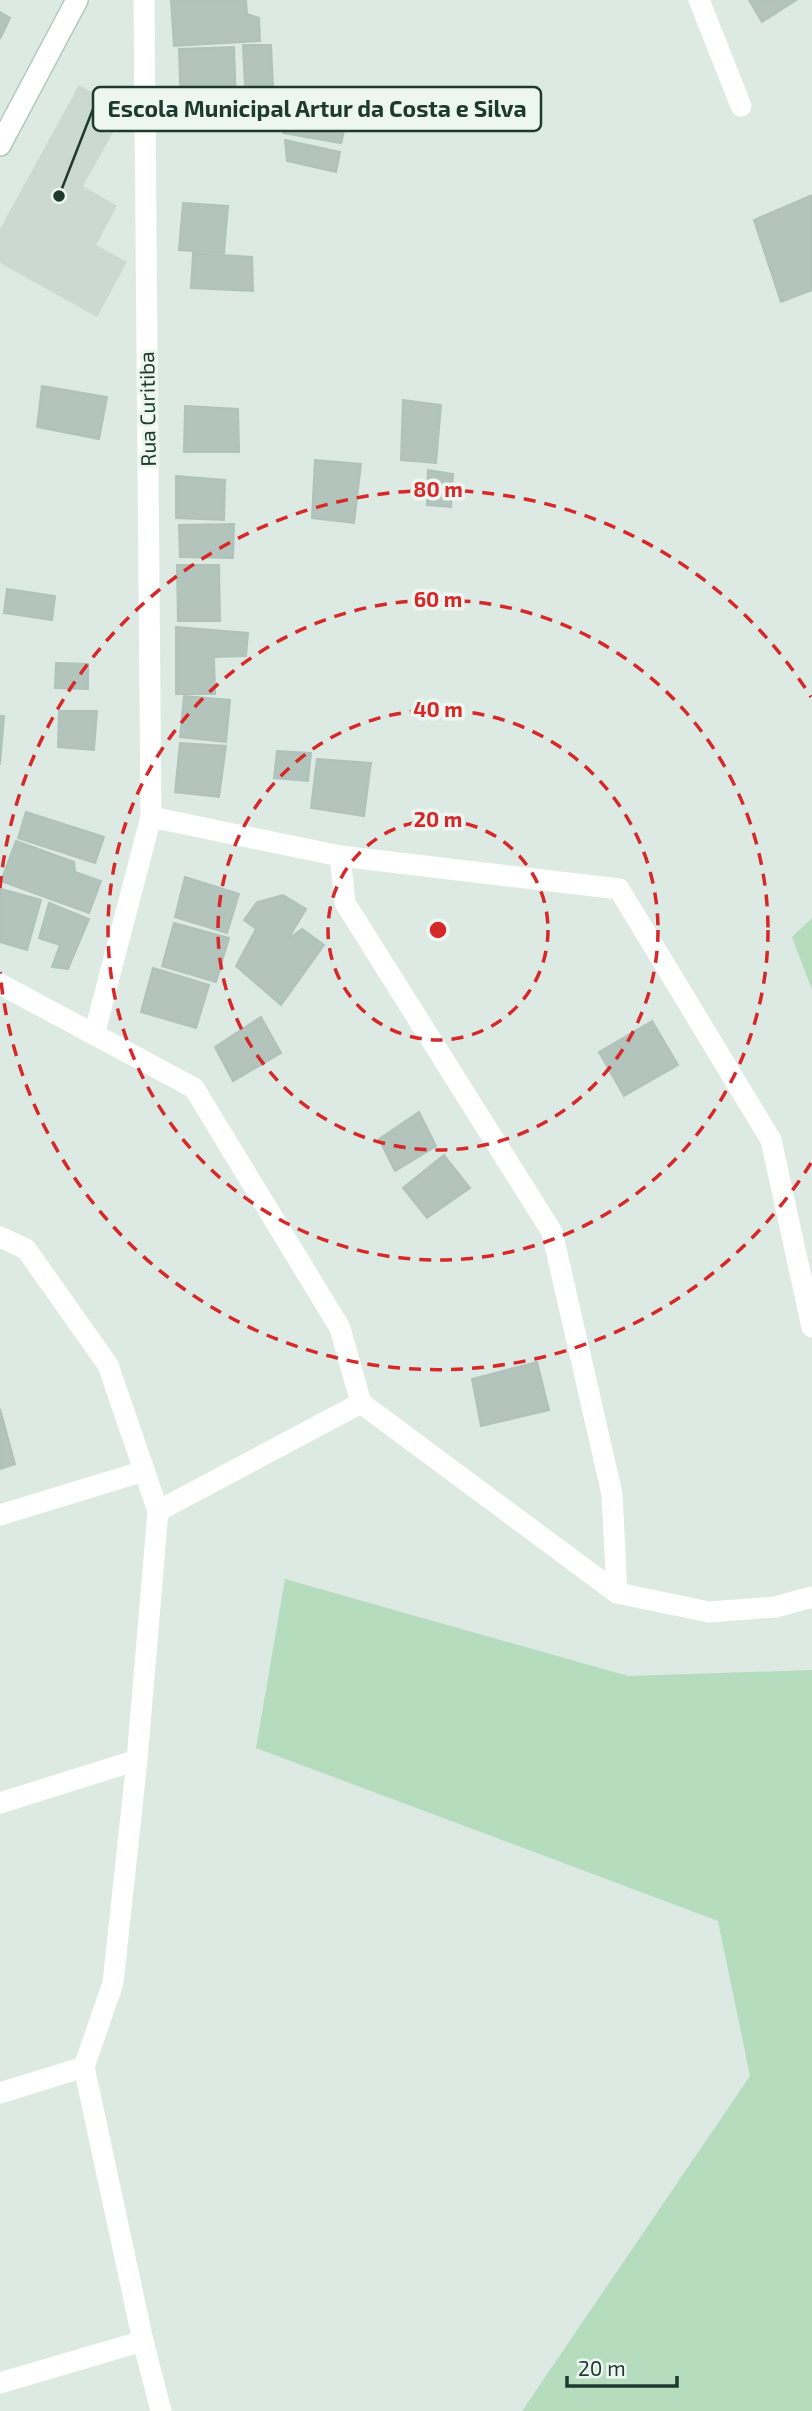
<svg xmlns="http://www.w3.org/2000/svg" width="812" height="2411" font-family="'Exo 2',sans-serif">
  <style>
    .built { fill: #cbd9d2 }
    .green { fill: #b4dcbd }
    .building { fill: #b2c4bc; stroke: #afc3ba; stroke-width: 2 }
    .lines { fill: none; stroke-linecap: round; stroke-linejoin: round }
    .secondary-casing { stroke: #b0cabf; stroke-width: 24 }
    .street { stroke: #fff; stroke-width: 21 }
    .secondary { stroke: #fff; stroke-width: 21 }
    .ring { fill: none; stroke: #d62828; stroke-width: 3.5; stroke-dasharray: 12 9 }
    .labels { text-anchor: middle; stroke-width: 7; stroke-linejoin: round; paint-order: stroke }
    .street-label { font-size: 21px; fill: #1e3930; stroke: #edf6f1 }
    .centre { fill: #d62828; stroke: #edf6f1; stroke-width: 3.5 }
    .ring-label { font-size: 21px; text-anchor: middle; font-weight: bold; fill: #d62828; stroke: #edf6f1; stroke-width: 7; stroke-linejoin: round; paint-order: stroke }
    .leader { fill: none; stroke: #1e3930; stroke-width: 2.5 }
    .callout-dot { fill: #1e3930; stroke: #edf6f1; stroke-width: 2.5 }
    .callout { fill: #edf6f1; stroke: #1e3930; stroke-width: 2.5 }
    .callout-label { font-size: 23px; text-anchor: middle; font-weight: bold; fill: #1e3930 }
  </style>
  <rect width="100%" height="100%" fill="#ddeae3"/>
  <path class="built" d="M79 85 125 111 83 186 117 206 96 245 127 262 97 317 0 263V229Z"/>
  <path class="green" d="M812 918V990L792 937Z
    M285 1579 628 1676 812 1670V2411H522L750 2076 718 1921 256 1748Z"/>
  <path class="building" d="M171 0H246L247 14 259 18 260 41 174 46Z
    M749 0H796L762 22Z
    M0 12 10 18 0 39Z
    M243 45H271L274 107 246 108Z
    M234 47 236 106 181 108 179 49Z
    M290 107 347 120 341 143 283 133Z
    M285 140 340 152 336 172 287 161Z
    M812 195V290L781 302 754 220Z
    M183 203 228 206 224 253 179 250Z
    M193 253 252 257 253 291 191 288Z
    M42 386 107 397 99 439 37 427Z
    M403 400 441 405 436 463 401 460Z
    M185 406 238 409 239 452H184Z
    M315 460 361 464 354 523 312 518Z
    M428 470 453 474 451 507 427 505Z
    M176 476 225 480 224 520 176 518Z
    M234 524 233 558 180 557 179 525Z
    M177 565H219L220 621H178Z
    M7 589 55 596 52 620 4 613Z
    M176 627 248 633 246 656 214 657 215 694H176Z
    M56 663 88 664V689L55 688Z
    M184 696 230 700 226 742 180 737Z
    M59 711H97L94 750 58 747Z
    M0 716H4L0 765Z
    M180 743 226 746 219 797 175 792Z
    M277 751 311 753 308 781 274 778Z
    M317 759 371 763 364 816 311 808Z
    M26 812 104 837 95 863 18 838Z
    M16 841 74 862 75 872 101 881 89 913 1 881Z
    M185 877 239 894 227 933 175 917Z
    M1 889 41 900 27 950 0 942Z
    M283 895 306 909 288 939 302 929 324 945 281 1005 236 966 256 929 244 920 257 902Z
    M49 903 89 919 68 969 52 967 60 945 39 938Z
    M174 923 229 938 216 982 162 966Z
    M153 968 209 985 196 1028 141 1012Z
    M261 1017 281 1053 233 1081 215 1047Z
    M652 1021 678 1065 624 1096 599 1052Z
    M419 1112 436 1146 395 1171 379 1139Z
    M444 1155 470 1188 427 1218 403 1188Z
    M537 1362 549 1410 481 1426 472 1379Z
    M0 1409 15 1464 0 1469Z"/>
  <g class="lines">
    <defs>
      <path id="secondary" d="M0 145 77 0"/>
    </defs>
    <use href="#secondary" class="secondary-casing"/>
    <path class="street" d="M699 0 741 106
      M151 817 340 856 619 889 771 1140 812 1327
      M340 856 345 903 552 1232 612 1494 617 1593
      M0 984 194 1088 340 1328 361 1403 617 1593 709 1612 775 1607 812 1597
      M94 1035 151 817 144 0
      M0 1237 26 1249 108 1365 158 1511 137 1760 113 1983 84 2067 143 2341 161 2411
      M158 1511 361 1403
      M0 1515 144 1471
      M0 1803 137 1760
      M0 2093 84 2067
      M0 2383 143 2341"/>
    <use href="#secondary" class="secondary"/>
  </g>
  <g class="ring">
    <circle cx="438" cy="930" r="110"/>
    <circle cx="438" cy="930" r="220"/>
    <circle cx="438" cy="930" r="330"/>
    <path d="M811 1163A440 440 0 0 1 0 972M0 888A440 440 0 0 1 811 697"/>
  </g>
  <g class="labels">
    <g class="street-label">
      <text transform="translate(148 409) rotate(-91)" y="7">Rua Curitiba</text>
    </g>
  </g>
  <circle cx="438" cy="930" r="10" class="centre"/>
  <g class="ring-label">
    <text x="438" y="497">80 m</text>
    <text x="438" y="607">60 m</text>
    <text x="438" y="717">40 m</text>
    <text x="438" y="827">20 m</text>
  </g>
  <path class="leader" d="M59 196L93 109"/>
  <circle class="callout-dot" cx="59" cy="196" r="7"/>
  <rect class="callout" x="93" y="87" width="448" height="44" rx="7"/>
  <g class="callout-label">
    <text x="317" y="117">Escola Municipal Artur da Costa e Silva</text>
  </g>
  <path d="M567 2376v10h110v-10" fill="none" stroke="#1e3930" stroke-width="3.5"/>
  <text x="578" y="2376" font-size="21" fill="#1e3930" stroke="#edf6f1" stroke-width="5" paint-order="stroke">20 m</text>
</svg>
